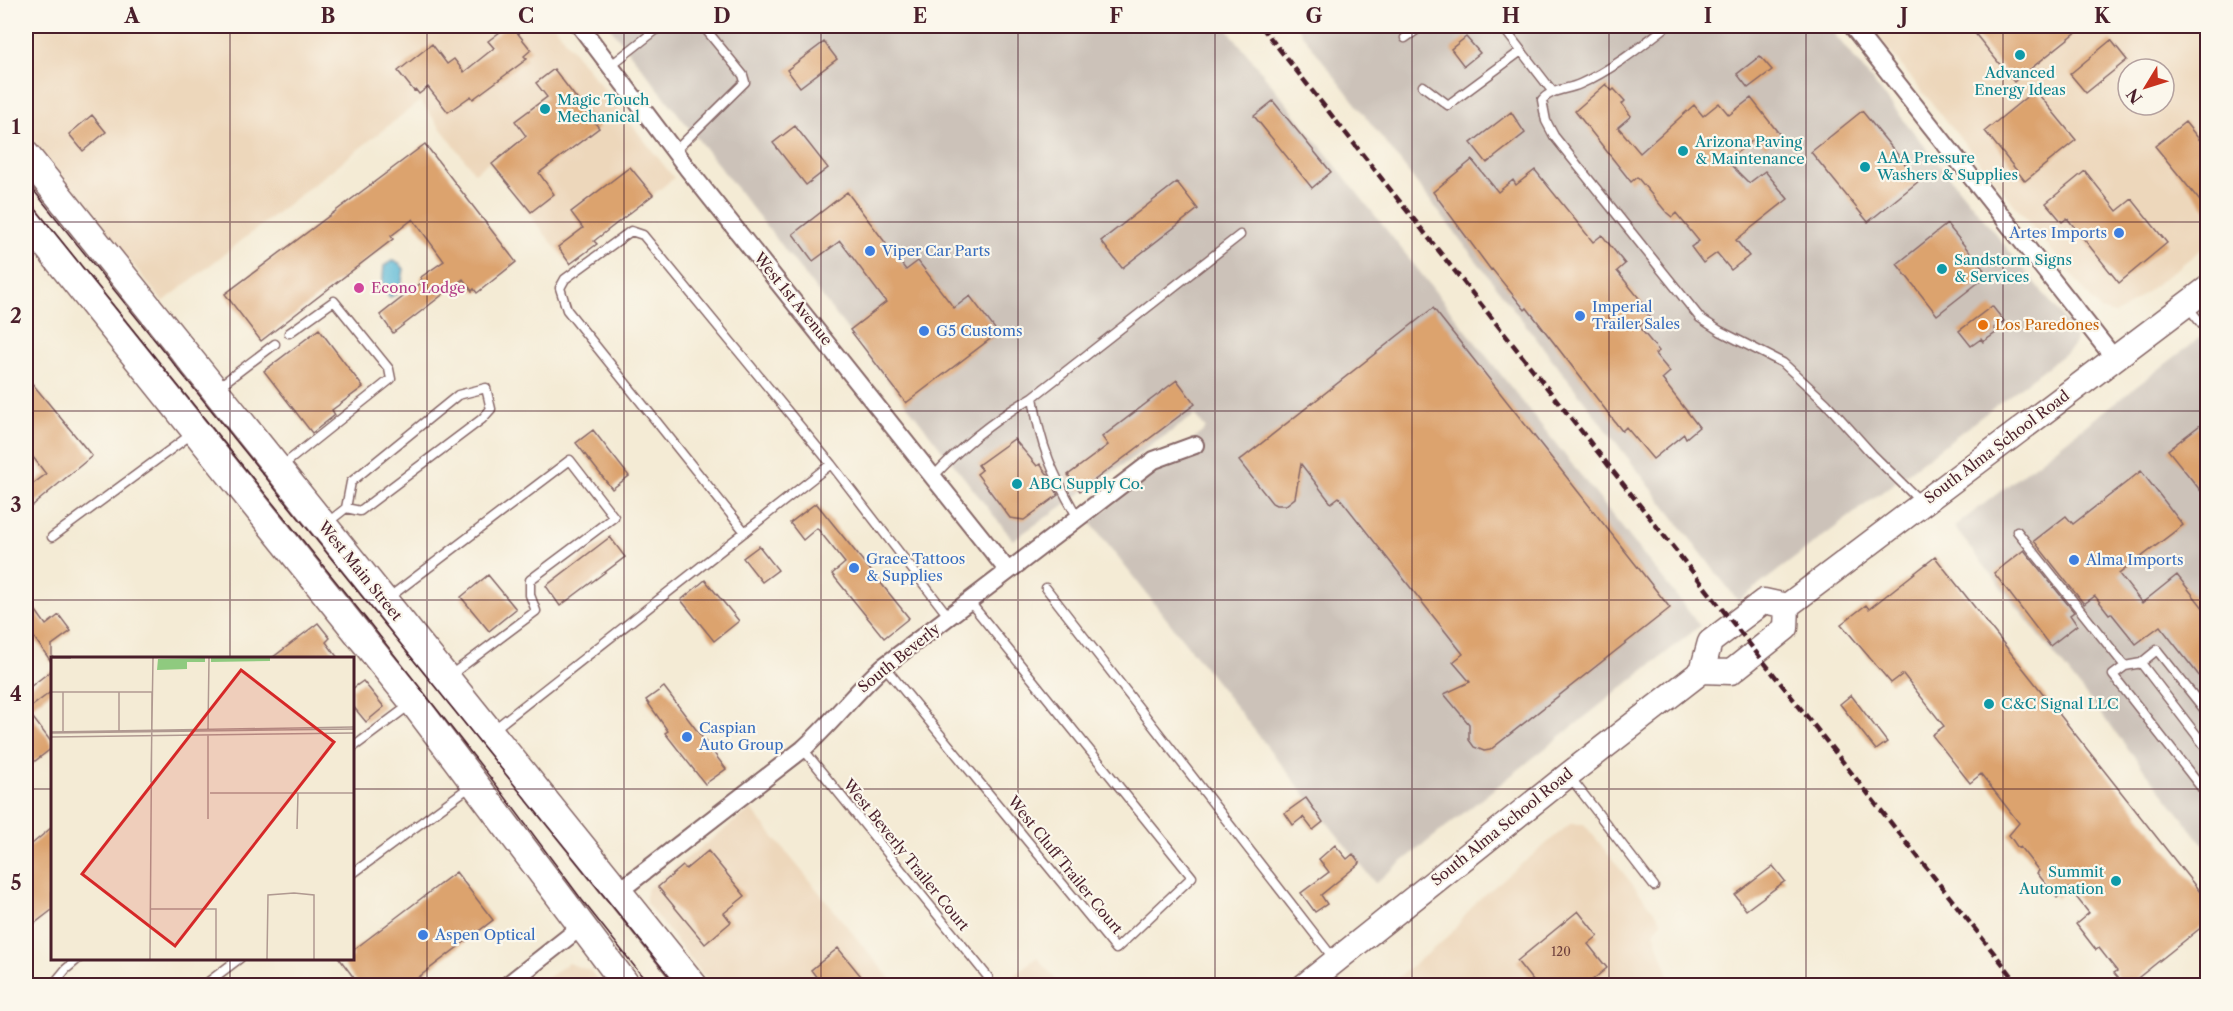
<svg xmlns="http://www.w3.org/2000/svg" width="2233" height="1011" font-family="'Libre Caslon Text',serif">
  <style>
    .built { fill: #edd7bb; fill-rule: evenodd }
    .industrial { fill: #ccc2b9 }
    .water { fill: #58b8d6; stroke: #516c80; stroke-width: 1.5 }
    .building { fill: #dca36e }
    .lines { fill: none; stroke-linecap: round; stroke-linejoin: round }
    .service-casing { stroke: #866666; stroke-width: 11 }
    .minor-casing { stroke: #866666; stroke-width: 20 }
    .secondary-casing { stroke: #866666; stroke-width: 27 }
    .primary-casing { stroke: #866666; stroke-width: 30 }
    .service { stroke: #fff; stroke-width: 8 }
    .minor { stroke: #fff; stroke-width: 16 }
    .secondary { stroke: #fff; stroke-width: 24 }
    .primary { stroke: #fff; stroke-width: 27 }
    .tram { stroke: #4a1f2b; stroke-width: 1.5 }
    .rail { stroke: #4a1f2b; stroke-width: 4.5; stroke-dasharray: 9 4.5; stroke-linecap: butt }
    .grid { fill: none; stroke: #4a1f2b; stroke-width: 1.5; stroke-opacity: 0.55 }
    .culture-dot { fill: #0f9aa8; stroke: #fbf7ec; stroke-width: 2 }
    .shop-dot { fill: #3f7fe0; stroke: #fbf7ec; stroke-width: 2 }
    .hotel-dot { fill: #d1479c; stroke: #fbf7ec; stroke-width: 2 }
    .food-dot { fill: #e8710a; stroke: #fbf7ec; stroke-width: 2 }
    .labels { text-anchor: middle; stroke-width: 4.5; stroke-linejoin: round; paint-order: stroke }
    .number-label { font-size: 12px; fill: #6e403c }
    .culture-label { font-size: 15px; fill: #0d838f; stroke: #fbf7ec; text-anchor: start }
    .shop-label { font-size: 15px; fill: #366cbe; stroke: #fbf7ec; text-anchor: start }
    .hotel-label { font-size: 15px; fill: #b23c85; stroke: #fbf7ec; text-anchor: start }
    .street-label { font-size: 15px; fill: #4a1f2b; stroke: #fbf7ec }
    .food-label { font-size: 15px; fill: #c56008; stroke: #fbf7ec; text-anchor: start }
    .inset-road { fill: none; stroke: #b09991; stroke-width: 1.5 }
    .view { fill: #d62828; fill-opacity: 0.15; stroke: #d62828; stroke-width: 3 }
    .inset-edge { fill: none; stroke: #4a1f2b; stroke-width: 3 }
    .neatline { fill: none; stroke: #4a1f2b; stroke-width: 2 }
    .grid-label { font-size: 20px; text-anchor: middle; font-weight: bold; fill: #4a1f2b }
  </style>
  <rect width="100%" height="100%" fill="#fbf7ec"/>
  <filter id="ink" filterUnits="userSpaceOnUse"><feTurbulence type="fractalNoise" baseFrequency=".0167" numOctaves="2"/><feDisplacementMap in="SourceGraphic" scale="12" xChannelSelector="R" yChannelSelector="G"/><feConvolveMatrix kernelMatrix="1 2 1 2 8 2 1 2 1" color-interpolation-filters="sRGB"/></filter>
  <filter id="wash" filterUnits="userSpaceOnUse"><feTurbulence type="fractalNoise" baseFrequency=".008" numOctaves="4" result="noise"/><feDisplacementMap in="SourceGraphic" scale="24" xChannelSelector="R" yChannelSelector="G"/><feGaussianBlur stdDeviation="1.35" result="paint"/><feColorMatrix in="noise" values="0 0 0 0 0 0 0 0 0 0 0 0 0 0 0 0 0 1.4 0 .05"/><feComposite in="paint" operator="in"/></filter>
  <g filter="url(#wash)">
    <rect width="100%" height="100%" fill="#f4ebd5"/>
    <path class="built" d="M26 26H554L674 178 595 241 597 244 569 265 488 162 475 173 420 101 163 302 26 132Z
      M1869 26H2207V245L2123 310 2115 314 2100 310ZM2128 69H2164V105H2128Z
      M751 809 895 985H711L646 903V895L648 888Z
      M1570 824H1584L1662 921 1654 932 1672 985 1387 986 1448 937 1477 901Z
      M1037 957 1060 985H1001Z
      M568 963 591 971 602 985H538Z"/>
    <path class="industrial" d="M609 26H1225L1700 626 1375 883 1090 522 1206 429 1195 415 1013 540Z
      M1296 26H1828L2073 330 2076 335 2075 342 2072 348 1738 601Z
      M2207 332V849L1954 527Z"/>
    <path class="water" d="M392 261 399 263 404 269 400 292 390 297 382 290 384 266Z"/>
    <g id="blocks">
      <path class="building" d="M508 26H512L531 50 524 56 527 59 473 99 471 96 448 112 428 87 419 94 416 90 414 91 398 71 432 44 447 64 454 59 464 72 494 48 488 41Z
        M1969 26H2084L2014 82Z
        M1466 37 1480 53 1464 66 1451 49Z
        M2111 40 2127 60 2086 93 2070 74Z
        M824 42 837 59 800 87 787 70Z
        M1760 56 1772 70 1748 88 1737 74Z
        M554 69 599 128 539 173 554 194 531 212 492 164 526 136 515 121 547 97 536 83Z
        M1606 84 1612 91 1614 89 1625 101 1622 104 1631 116 1618 127 1640 153 1694 105 1703 116 1719 103 1729 115 1751 98 1780 135 1765 147 1757 137 1730 158 1733 162 1730 164 1749 183 1765 171 1788 199 1736 240 1749 256 1731 270 1717 253 1703 263 1691 247 1699 241 1676 213 1672 217 1667 213 1637 177 1631 182 1575 111Z
        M2035 90 2076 140 2025 181 1985 131Z
        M1273 101 1331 172 1312 188 1254 116Z
        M1862 111 1919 181 1868 222 1811 152Z
        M1511 112 1525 133 1487 163 1471 143Z
        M92 115 106 132 83 151 69 134Z
        M2185 122 2208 150V211L2155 146Z
        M795 126 828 168 806 185 773 143Z
        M425 144 516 262 477 293 474 289 472 291 463 279 393 333 380 315 422 282 421 277 444 261 413 219 391 236 393 239 261 341 225 294Z
        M1472 160 1498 192 1513 180 1516 185 1535 170 1593 242 1602 235 1625 264 1617 271 1643 303 1640 305 1650 317 1639 327 1659 351 1655 354 1670 372 1662 379 1699 427 1686 438 1684 434 1653 459 1626 427 1622 431 1527 308 1525 310 1492 269 1491 270 1433 192Z
        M630 167 653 195 594 241 597 244 570 264 558 247 583 228 571 212Z
        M2085 171 2117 211 2132 199 2167 243 2119 283 2067 218 2062 222 2046 203Z
        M1177 182 1198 209 1122 268 1101 241Z
        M847 192 906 270 918 261 954 308 970 296 998 333 906 403 850 330 886 302 840 241 813 261 793 234Z
        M1947 224 1988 275 1937 315 1897 264Z
        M1992 306 2004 321 1994 328 1997 332 1983 342 1981 339 1971 346 1959 331Z
        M1433 308 1670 608 1490 750 1484 751 1474 747 1469 740V724L1444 694 1470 682 1453 662 1463 654 1339 497 1331 503 1301 464 1295 498 1286 505H1276L1272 503 1239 461Z
        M319 329 363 387 332 410 335 415 312 433 264 371Z
        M26 376 92 456 26 511V489L46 474 26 448Z
        M1177 380 1195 404 1080 491 1068 475 1108 445 1102 437Z
        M2208 419V500L2168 450Z
        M593 430 629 476 612 489 576 443Z
        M1014 439 1037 466 1040 464 1048 475 1058 495 1024 520 1010 518 977 474 982 470 978 465Z
        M2141 471 2183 525 2119 574 2142 603 2177 575 2208 614V687L2160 626 2136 644 2111 613 2109 614 2095 596 2084 604 2034 541 2066 516 2073 524Z
        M816 503 909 618 884 638 832 574 845 563 817 528 803 540 790 523Z
        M610 537 625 557 560 606 546 586Z
        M759 546 778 570 762 582 743 558Z
        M2024 550 2074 612 2070 615 2077 625 2050 646 1994 573Z
        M1935 557 2208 902V922L2129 985 2127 983 2124 985 2114 973 2117 971 2099 948 2096 950 2076 924 2089 913 2069 888 2057 898 2037 873 2039 871 2020 847 2018 848 2009 835 2019 823 1981 774 1970 783 1932 735 1944 726 1903 674 1891 683 1841 624 1866 605 1869 609Z
        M488 575 516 609 489 631 461 597Z
        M705 580 739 621 714 641 681 600Z
        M26 597 46 625 59 615 71 631 52 645V663L26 626Z
        M318 623 330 638 326 642 338 658H272Z
        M52 670V691L27 710 52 743V748L26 768V690Z
        M363 681 384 707 366 722 352 705V689Z
        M664 687 726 769 705 784 665 733 668 731 646 700Z
        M1851 695 1887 742 1876 750 1840 704Z
        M1306 798 1323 822 1313 830 1303 817 1293 825 1285 813Z
        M52 827V910L26 930V849Z
        M1335 845 1347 859 1353 854 1360 863 1321 895 1327 904 1315 912 1301 893 1329 872 1319 859Z
        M708 851 745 896 724 913 731 922 705 944 658 887 683 866 686 869Z
        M1773 866 1785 881 1746 910 1735 895Z
        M456 872 493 920 407 986H360L339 958H352V951Z
        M1578 911 1598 936 1588 944 1607 968 1585 986H1537L1517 961Z
        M838 948 869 986H823L811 970Z"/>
    </g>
  </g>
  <g filter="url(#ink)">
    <use href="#blocks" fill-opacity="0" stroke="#866666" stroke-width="1.5"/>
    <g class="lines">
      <defs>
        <path id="service" d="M1502 26 1553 92
          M1667 26C1640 47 1612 70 1580 84 1567 90 1551 89 1542 100L1546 121 1554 136 1700 318 1720 331 1783 363 1826 403 1872 454 1922 503
          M1405 38 1422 26
          M610 66 661 26
          M1423 86 1448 105 1521 51
          M675 151 745 82 743 75 703 26
          M2188 307 2208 332
          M217 388 275 344
          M282 466 391 379 389 369 334 301 289 333
          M933 477C963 444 995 419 1033 397
          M1078 518C1053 475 1040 446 1033 397L1240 235
          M327 523 346 508 351 482 458 395 486 388 491 409 482 419 360 511 346 508
          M2017 531 2125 666
          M745 532 567 310 560 288 565 279 631 231 643 235 831 464 949 617
          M52 537 193 433
          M1046 588 1334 959
          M387 599 570 460 614 517 530 580V595L536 611 448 677
          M2141 663 2208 750
          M884 666 1116 949 1192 877 969 601
          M2208 714 2157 650 2141 663 2125 666 2113 675 2208 796
          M493 730 831 464
          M352 748 411 704
          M803 749 988 977
          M1570 777 1654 886
          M352 874 472 785
          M52 986 66 969 79 958
          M203 986 240 958"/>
        <path id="minor" d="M580 26 687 168 1008 571
          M1852 26 2114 358
          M618 892 803 749C832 723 855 692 884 666L1154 460 1195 445
          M506 986 582 926"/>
        <path id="secondary" d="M1702 671 1731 672 1786 628 1787 606
          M1304 986 1568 775 1702 671 1710 642 1764 601 1787 606 2208 288"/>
        <path id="primary" d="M26 155 694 986
          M26 220 413 702 627 986"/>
      </defs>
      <use href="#service" class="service-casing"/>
      <use href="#minor" class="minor-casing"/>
      <use href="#secondary" class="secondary-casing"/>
      <use href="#primary" class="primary-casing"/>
      <use href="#service" class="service"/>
      <use href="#minor" class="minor"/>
      <use href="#secondary" class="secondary"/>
      <use href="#primary" class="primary"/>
      <path class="tram" d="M26 181 677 986
        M26 197 371 625 497 786 582 900 650 986"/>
      <path class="rail" d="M1261 26 2020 986"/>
    </g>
  </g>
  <path class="grid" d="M230 26V658M427 26V986M624 26V986M821 26V986M1018 26V986M1215 26V986M1412 26V986M1609 26V986M1806 26V986M2003 26V986M26 222H2208M26 411H2208M26 600H2208M26 789H52M352 789H2208M230 958V986"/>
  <g class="culture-dot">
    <circle cx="2020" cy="55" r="6"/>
    <circle cx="545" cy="109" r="6"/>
    <circle cx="1683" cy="151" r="6"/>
    <circle cx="1865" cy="167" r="6"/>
    <circle cx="1942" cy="269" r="6"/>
    <circle cx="1017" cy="484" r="6"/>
    <circle cx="1989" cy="704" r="6"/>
    <circle cx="2116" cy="881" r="6"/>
  </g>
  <g class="shop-dot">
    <circle cx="2119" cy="233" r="6"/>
    <circle cx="870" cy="251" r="6"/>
    <circle cx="1580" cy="316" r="6"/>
    <circle cx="924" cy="331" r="6"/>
    <circle cx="2074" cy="560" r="6"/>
    <circle cx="854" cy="568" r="6"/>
    <circle cx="687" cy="737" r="6"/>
    <circle cx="423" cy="935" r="6"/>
  </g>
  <circle class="hotel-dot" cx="359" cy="288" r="6"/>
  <circle class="food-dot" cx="1983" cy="325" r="6"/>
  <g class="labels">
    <g class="number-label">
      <text x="1561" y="956">120</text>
    </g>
    <g class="culture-label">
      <text x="2020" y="78" text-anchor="middle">Advanced<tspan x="2020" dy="17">Energy Ideas</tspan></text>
      <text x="557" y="105">Magic Touch<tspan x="557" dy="17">Mechanical</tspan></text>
      <text x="1695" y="147">Arizona Paving<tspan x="1695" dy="17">&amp; Maintenance</tspan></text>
      <text x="1877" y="163">AAA Pressure<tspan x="1877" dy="17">Washers &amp; Supplies</tspan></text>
      <text x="1954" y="265">Sandstorm Signs<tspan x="1954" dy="17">&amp; Services</tspan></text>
      <text x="1029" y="489">ABC Supply Co.</text>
      <text x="2001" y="709">C&amp;C Signal LLC</text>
      <text x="2104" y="877" text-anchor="end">Summit<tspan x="2104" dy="17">Automation</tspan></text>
    </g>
    <g class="shop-label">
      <text x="2107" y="238" text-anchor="end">Artes Imports</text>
      <text x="882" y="256">Viper Car Parts</text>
      <text x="1592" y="312">Imperial<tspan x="1592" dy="17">Trailer Sales</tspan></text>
      <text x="936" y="336">G5 Customs</text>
      <text x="866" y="564">Grace Tattoos<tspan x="866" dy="17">&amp; Supplies</tspan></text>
      <text x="2086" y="565">Alma Imports</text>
      <text x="699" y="733">Caspian<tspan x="699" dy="17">Auto Group</tspan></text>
      <text x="435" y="940">Aspen Optical</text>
    </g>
    <g class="hotel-label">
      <text x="371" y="293">Econo Lodge</text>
    </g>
    <g class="street-label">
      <text transform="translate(793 299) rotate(51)" y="5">West 1st Avenue</text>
      <text transform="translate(1997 447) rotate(-37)" y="5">South Alma School Road</text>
      <text transform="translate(360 571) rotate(51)" y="5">West Main Street</text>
      <text transform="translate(899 658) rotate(-39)" y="5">South Beverly</text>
      <text transform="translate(1502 827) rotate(-39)" y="5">South Alma School Road</text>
      <text transform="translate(906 855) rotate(51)" y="5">West Beverly Trailer Court</text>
      <text transform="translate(1065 865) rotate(51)" y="5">West Cluff Trailer Court</text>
    </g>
    <g class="food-label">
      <text x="1995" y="330">Los Paredones</text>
    </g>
  </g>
  <g transform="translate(51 657)">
    <rect width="303" height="303" fill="#f4ebd5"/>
    <path d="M154 1V5H136V12L106 13 107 2ZM160 1H219V4L160 5Z" fill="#8fca7f"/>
    <path class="inset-road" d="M0 1H20M0 35H101M12 35V74M68 35V74M157 72 158 1M0 75 303 70M0 76 303 72M0 80 303 76M100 125 102 1M159 136H303M157 162V78M246 172 247 136M99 252H165V302M99 302 101 35M216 302 217 238 243 236 263 238V302"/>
    <path class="view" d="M190 13 283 85 124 289 31 217Z"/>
    <rect width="303" height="303" class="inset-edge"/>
  </g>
  <rect width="2233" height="1011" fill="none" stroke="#fbf7ec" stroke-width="66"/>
  <g transform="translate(2146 87) rotate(232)"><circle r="28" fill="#fbf7ec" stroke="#b4a19f" stroke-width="1.5"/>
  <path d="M0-4.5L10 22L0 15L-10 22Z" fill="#c8321e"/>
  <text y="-9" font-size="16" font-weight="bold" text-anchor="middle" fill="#4a1f2b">N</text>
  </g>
  <rect x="33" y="33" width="2167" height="945" class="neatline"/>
  <g class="grid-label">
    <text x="132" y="23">A</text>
    <text x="328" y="23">B</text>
    <text x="526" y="23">C</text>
    <text x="722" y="23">D</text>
    <text x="920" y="23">E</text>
    <text x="1116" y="23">F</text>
    <text x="1314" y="23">G</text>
    <text x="1511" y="23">H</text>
    <text x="1708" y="23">I</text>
    <text x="1904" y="23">J</text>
    <text x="2102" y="23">K</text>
    <text x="16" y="134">1</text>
    <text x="16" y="323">2</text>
    <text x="16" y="512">3</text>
    <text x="16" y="701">4</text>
    <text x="16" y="890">5</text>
  </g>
</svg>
